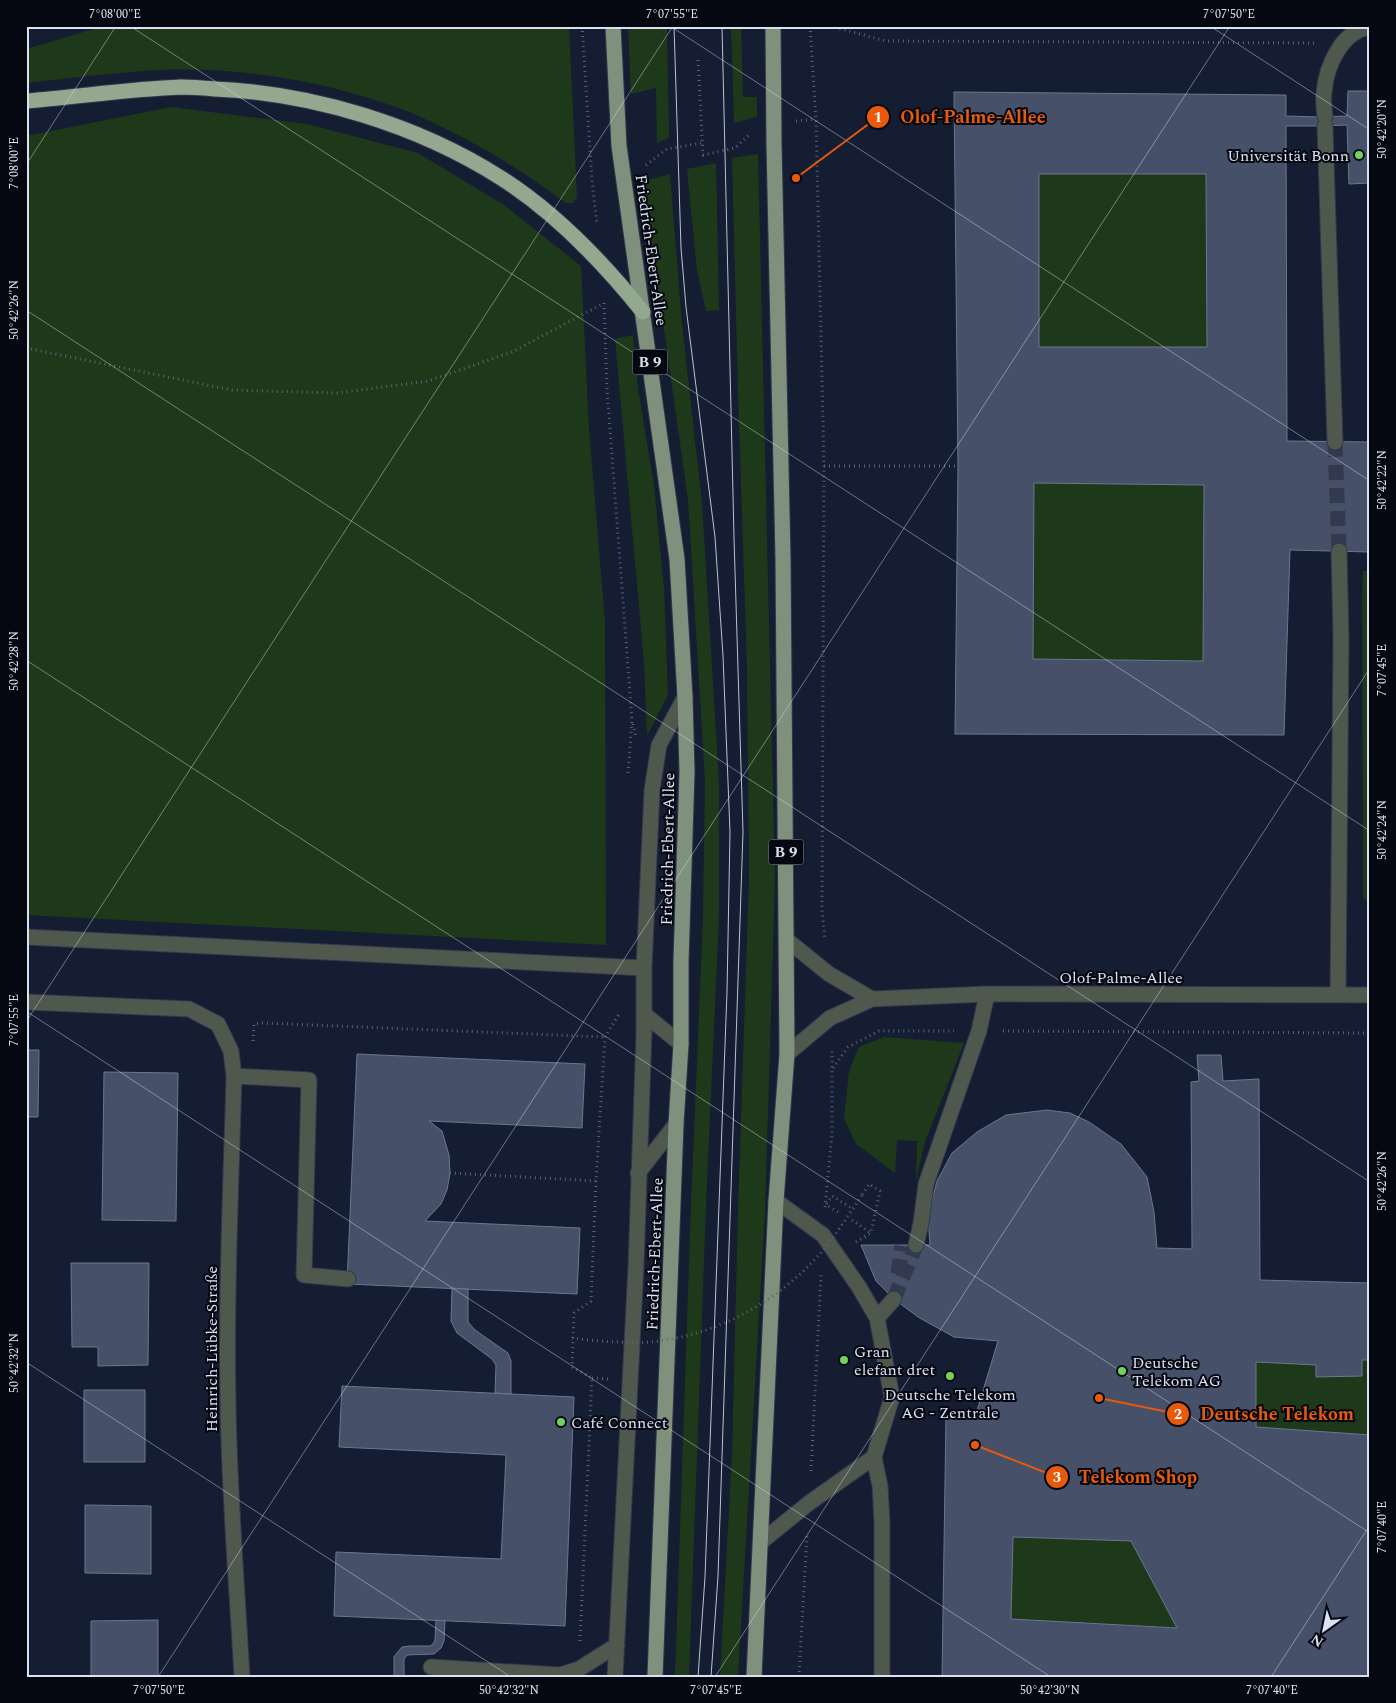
<svg xmlns="http://www.w3.org/2000/svg" width="1396" height="1703" font-family="Spectral,serif">
  <style>
    .green { fill: #1e3919 }
    .building { fill: #465069; stroke: #6b7691; fill-rule: evenodd }
    .lines { fill: none; stroke-linecap: round; stroke-linejoin: round }
    .minor-tunnel { stroke: #333a4f; stroke-width: 15; stroke-dasharray: 15 8; stroke-linecap: butt }
    .minor-casing { stroke: #31384d; stroke-width: 17 }
    .major-casing { stroke: #31384d; stroke-width: 17 }
    .highway-casing { stroke: #31384d; stroke-width: 17 }
    .path { stroke: #5b6376; stroke-width: 3; stroke-dasharray: 1 4; stroke-linecap: butt }
    .minor { stroke: #4f584d; stroke-width: 15 }
    .major { stroke: #7f917c; stroke-width: 15 }
    .highway { stroke: #93a88f; stroke-width: 15 }
    .tram { stroke: #bac1d1; stroke-width: 1 }
    .path-bridge { stroke: #5b6376; stroke-width: 3; stroke-dasharray: 1 4; stroke-linecap: butt }
    .ticks { fill: none; stroke: #dae1f0; stroke-width: 1; stroke-opacity: 0.45 }
    .poi-dot { fill: #6fd360; stroke: #050811; stroke-width: 2 }
    .labels { text-anchor: middle; stroke-width: 4; stroke-linejoin: round; paint-order: stroke }
    .shield { fill: #050811; stroke: #9aa0ad; stroke-width: 1 }
    .shield-label { font-size: 15px; font-weight: bold; fill: #dae1f0 }
    .poi-label { font-size: 16px; fill: #dae1f0; stroke: #050811; text-anchor: start }
    .street-label { font-size: 16px; fill: #dae1f0; stroke: #050811 }
    .leader { fill: none; stroke: #e8590c; stroke-width: 2 }
    .callout-dot { fill: #e8590c; stroke: #050811; stroke-width: 2 }
    .mark-label { font-size: 15px; text-anchor: middle; font-weight: bold; fill: #fff }
    .callout-label { font-size: 18px; text-anchor: middle; font-weight: bold; fill: #e8590c; stroke: #050811; stroke-width: 4; stroke-linejoin: round; paint-order: stroke }
    .neatline { fill: none; stroke: #dae1f0; stroke-width: 2 }
    .ticks-label { font-size: 12px; text-anchor: middle; fill: #dae1f0 }
  </style>
  <rect width="100%" height="100%" fill="#151d33"/>
  <path class="green" d="M104 26H569L577 197 573 203H566C527 174 487 149 444 128 432 123 421 116 409 112 331 82 245 67 162 70 116 72 71 78 26 83V49Z
    M628 26H667L669 138 657 143 656 88 631 94Z
    M731 26H741L743 97H757V117L734 123Z
    M171 107 307 124 418 153 504 205 581 266 589 428 605 622 606 945 26 915 29 400H26V136Z
    M758 154 775 879 765 1212 738 1677H720L732 1453 738 1210 749 878 747 668 738 391 732 158Z
    M716 163 719 310 706 311 697 270 687 169Z
    M670 174 682 324 702 503 719 782V917L706 1205 689 1677H675L691 1204 703 917 705 780 688 500 663 322 640 182Z
    M1039 174H1206L1207 347H1039Z
    M633 335 638 388 654 485 664 588 668 695 647 736 644 663 615 339Z
    M1034 483 1204 485 1203 661 1033 659Z
    M1363 571H1370V903L1363 898 1362 591Z
    M884 1037 964 1043 925 1142 916 1181 917 1141 897 1140 895 1173 856 1144 844 1119 849 1071 859 1047Z
    M1362 1360H1370V1435L1256 1427V1362L1316 1365V1377L1362 1375Z
    M1013 1537 1131 1541 1177 1628 1011 1619Z"/>
  <path class="building" d="M1348 91H1370V183L1349 184 1347 125 1319 126V117L1347 116Z
    M954 92 1286 95V116L1319 117V126H1286L1287 441 1370 442V552L1290 550 1284 735 955 734 958 466ZM1039 174H1206L1207 347H1039ZM1034 483 1204 485 1203 661 1033 659Z
    M26 1050H39L38 1117H26Z
    M357 1054 585 1064 582 1128 429 1121 442 1131 449 1155 450 1173 447 1190 441 1204 425 1221 580 1228 577 1294 347 1284Z
    M1197 1055H1221L1223 1081 1259 1079 1260 1280 1370 1283V1360H1362V1376L1316 1377V1365L1256 1362V1427L1370 1435V1677H942L946 1417H975L998 1341 954 1337 918 1317 894 1299 876 1281 861 1245H930L928 1216 937 1181 952 1153 977 1132 1006 1115 1047 1110 1070 1113 1089 1122 1121 1144 1147 1177 1154 1212 1157 1248 1192 1249 1191 1082 1199 1081ZM1013 1537 1131 1541 1177 1628 1011 1619Z
    M104 1072 178 1073 176 1221 102 1220Z
    M71 1263H149L148 1365 98 1366V1347H72Z
    M452 1288 468 1289V1322L475 1330 508 1353 511 1361V1394L495 1393 496 1365 492 1359 457 1333 451 1321Z
    M342 1386 574 1397 565 1626 334 1616 336 1552 501 1559 506 1455 339 1447Z
    M84 1390H145V1462H84Z
    M85 1505 151 1506V1574L85 1573Z
    M158 1620V1677H91V1621Z
    M436 1620 445 1621 444 1641 441 1648 434 1654 407 1655 404 1659V1677H394V1657L396 1654 402 1647 410 1646H430L433 1644 435 1640Z"/>
  <g class="lines">
    <path class="minor-tunnel" d="M1335 442 1339 551
      M898 1274 902 1246
      M894 1299 916 1245"/>
    <defs>
      <path id="minor" d="M1325 116C1324 109 1323 101 1324 93 1326 67 1341 31 1370 27
        M1325 126 1335 442
        M26 937 644 968
        M787 940 829 974 872 999
        M1338 995 1341 638 1339 551
        M26 1002 189 1009 218 1024 231 1051 234 1076C231 1184 226 1293 228 1401 229 1493 237 1585 242 1677
        M644 1014 681 1044
        M787 1054 830 1018 872 999 987 994 1370 995
        M234 1076 309 1080 304 1275 348 1279
        M638 1173 676 1124
        M916 1245 921 1223 926 1184 979 1031 987 994
        M877 1318 894 1299
        M874 1457 880 1486 882 1521V1677
        M761 1542 809 1503 874 1457 892 1397 877 1318 859 1287 823 1235 776 1201
        M431 1667 560 1675 579 1669 617 1645
        M615 1677 636 1266 644 1033V968L652 790 659 745 685 697"/>
      <path id="major" d="M613 26 619 146 677 559 685 697 687 772 681 961V1044L676 1124 655 1677
        M754 1677 776 1201 787 1054 783 559 774 144 773 26"/>
      <path id="highway" d="M26 101C78 97 129 89 181 87 192 87 204 88 215 89 312 93 418 125 501 178 556 213 602 261 643 312"/>
    </defs>
    <use href="#minor" class="minor-casing"/>
    <use href="#major" class="major-casing"/>
    <use href="#highway" class="highway-casing"/>
    <path class="path" d="M582 26 592 180 597 225
      M810 26 816 119 824 466 822 910 825 940
      M830 26 886 41 1315 43
      M698 60 703 155 735 148 750 134
      M796 121 816 119
      M646 165 667 149 702 143
      M604 303 607 389 632 721 628 774
      M26 348 232 390 337 393 428 381 512 352 604 303
      M824 466H958
      M633 724 636 737
      M1003 1031 1370 1033
      M253 1041 254 1024 262 1023 605 1037
      M833 1068 848 1047 879 1031H954
      M450 1173 596 1181
      M825 1207 832 1134V1048
      M838 1212 826 1205 832 1196 853 1209
      M852 1220 871 1233
      M856 1242 871 1233 880 1191 869 1184 862 1195
      M572 1338 587 1340
      M592 1378 608 1379
      M811 1471 821 1275
      M580 1641 592 1378 572 1367 574 1313 591 1301 596 1181 605 1037 619 1014
      M799 1677 807 1535"/>
    <use href="#minor" class="minor"/>
    <use href="#major" class="major"/>
    <use href="#highway" class="highway"/>
    <path class="tram" d="M674 26 681 248 686 307 715 537 723 656 730 832 727 992 705 1577 698 1677
      M711 1677 718 1576 743 832 734 538 722 26"/>
    <path class="path-bridge" d="M587 1340C615 1342 643 1345 671 1339 727 1329 779 1299 817 1257 834 1238 848 1216 862 1195"/>
  </g>
  <path class="ticks" d="M130 26 1370 831M670 26 1370 481M1210 26 1370 130M26 165 116 26M26 310 1370 1182M26 660 1370 1533M26 1011 1051 1677M26 1022 673 26M26 1362 511 1677M158 1677 1230 26M715 1677 1370 668M1271 1677 1370 1525"/>
  <g class="poi-dot">
    <circle cx="1359" cy="155" r="5"/>
    <circle cx="844" cy="1360" r="5"/>
    <circle cx="1122" cy="1371" r="5"/>
    <circle cx="950" cy="1376" r="5"/>
    <circle cx="561" cy="1422" r="5"/>
  </g>
  <g class="labels">
    <g class="shield">
      <rect x="632.5" y="349.5" width="35" height="25" rx="4"/>
      <rect x="768.5" y="839.5" width="35" height="25" rx="4"/>
    </g>
    <g class="shield-label">
      <text x="650" y="367">B 9</text>
      <text x="786" y="857">B 9</text>
    </g>
    <g class="poi-label">
      <text x="1349" y="161" text-anchor="end">Universität Bonn</text>
      <text x="854" y="1357">Gran<tspan x="854" dy="18">elefant dret</tspan></text>
      <text x="1132" y="1368">Deutsche<tspan x="1132" dy="18">Telekom AG</tspan></text>
      <text x="950" y="1400" text-anchor="middle">Deutsche Telekom<tspan x="950" dy="18">AG - Zentrale</tspan></text>
      <text x="571" y="1428">Café Connect</text>
    </g>
    <g class="street-label">
      <text transform="translate(652 250) rotate(82)" y="6">Friedrich-Ebert-Allee</text>
      <text transform="translate(667 849) rotate(-89)" y="6">Friedrich-Ebert-Allee</text>
      <text x="1121" y="983">Olof-Palme-Allee</text>
      <text transform="translate(654 1254) rotate(-88)" y="6">Friedrich-Ebert-Allee</text>
      <text transform="translate(211 1349) rotate(-90)" y="6">Heinrich-Lübke-Straße</text>
    </g>
  </g>
  <path class="leader" d="M796 178L878 117M1099 1398L1178 1414M975 1445L1057 1477"/>
  <g class="callout-dot">
    <circle cx="796" cy="178" r="5"/>
    <circle cx="1099" cy="1398" r="5"/>
    <circle cx="975" cy="1445" r="5"/>
    <circle cx="878" cy="117" r="12"/>
    <circle cx="1178" cy="1414" r="12"/>
    <circle cx="1057" cy="1477" r="12"/>
  </g>
  <g class="mark-label">
    <text x="878" y="122">1</text>
    <text x="1178" y="1419">2</text>
    <text x="1057" y="1482">3</text>
  </g>
  <g class="callout-label">
    <text x="973" y="123">Olof-Palme-Allee</text>
    <text x="1277" y="1420">Deutsche Telekom</text>
    <text x="1138" y="1483">Telekom Shop</text>
  </g>
  <rect width="1396" height="1703" fill="none" stroke="#050811" stroke-width="55"/>
  <g transform="translate(1324 1630) rotate(213)" stroke="#050811" stroke-width="4" paint-order="stroke">
  <path d="M0-4L9 19L0 12L-9 19Z" fill="#dae1f0"/>
  <text y="-8" font-size="14" font-weight="bold" text-anchor="middle" fill="#dae1f0">N</text>
  </g>
  <rect x="28" y="28" width="1340" height="1648" class="neatline"/>
  <g class="ticks-label">
    <text x="115" y="18">7°08'00"E</text>
    <text x="672" y="18">7°07'55"E</text>
    <text x="1229" y="18">7°07'50"E</text>
    <text transform="translate(1382 129) rotate(-90)" y="4">50°42'20"N</text>
    <text transform="translate(14 163) rotate(-90)" y="4">7°08'00"E</text>
    <text transform="translate(14 310) rotate(-90)" y="4">50°42'26"N</text>
    <text transform="translate(1382 480) rotate(-90)" y="4">50°42'22"N</text>
    <text transform="translate(14 661) rotate(-90)" y="4">50°42'28"N</text>
    <text transform="translate(1382 670) rotate(-90)" y="4">7°07'45"E</text>
    <text transform="translate(1382 830) rotate(-90)" y="4">50°42'24"N</text>
    <text transform="translate(14 1020) rotate(-90)" y="4">7°07'55"E</text>
    <text transform="translate(1382 1181) rotate(-90)" y="4">50°42'26"N</text>
    <text transform="translate(14 1363) rotate(-90)" y="4">50°42'32"N</text>
    <text transform="translate(1382 1527) rotate(-90)" y="4">7°07'40"E</text>
    <text x="159" y="1694">7°07'50"E</text>
    <text x="509" y="1694">50°42'32"N</text>
    <text x="716" y="1694">7°07'45"E</text>
    <text x="1050" y="1694">50°42'30"N</text>
    <text x="1272" y="1694">7°07'40"E</text>
  </g>
</svg>
